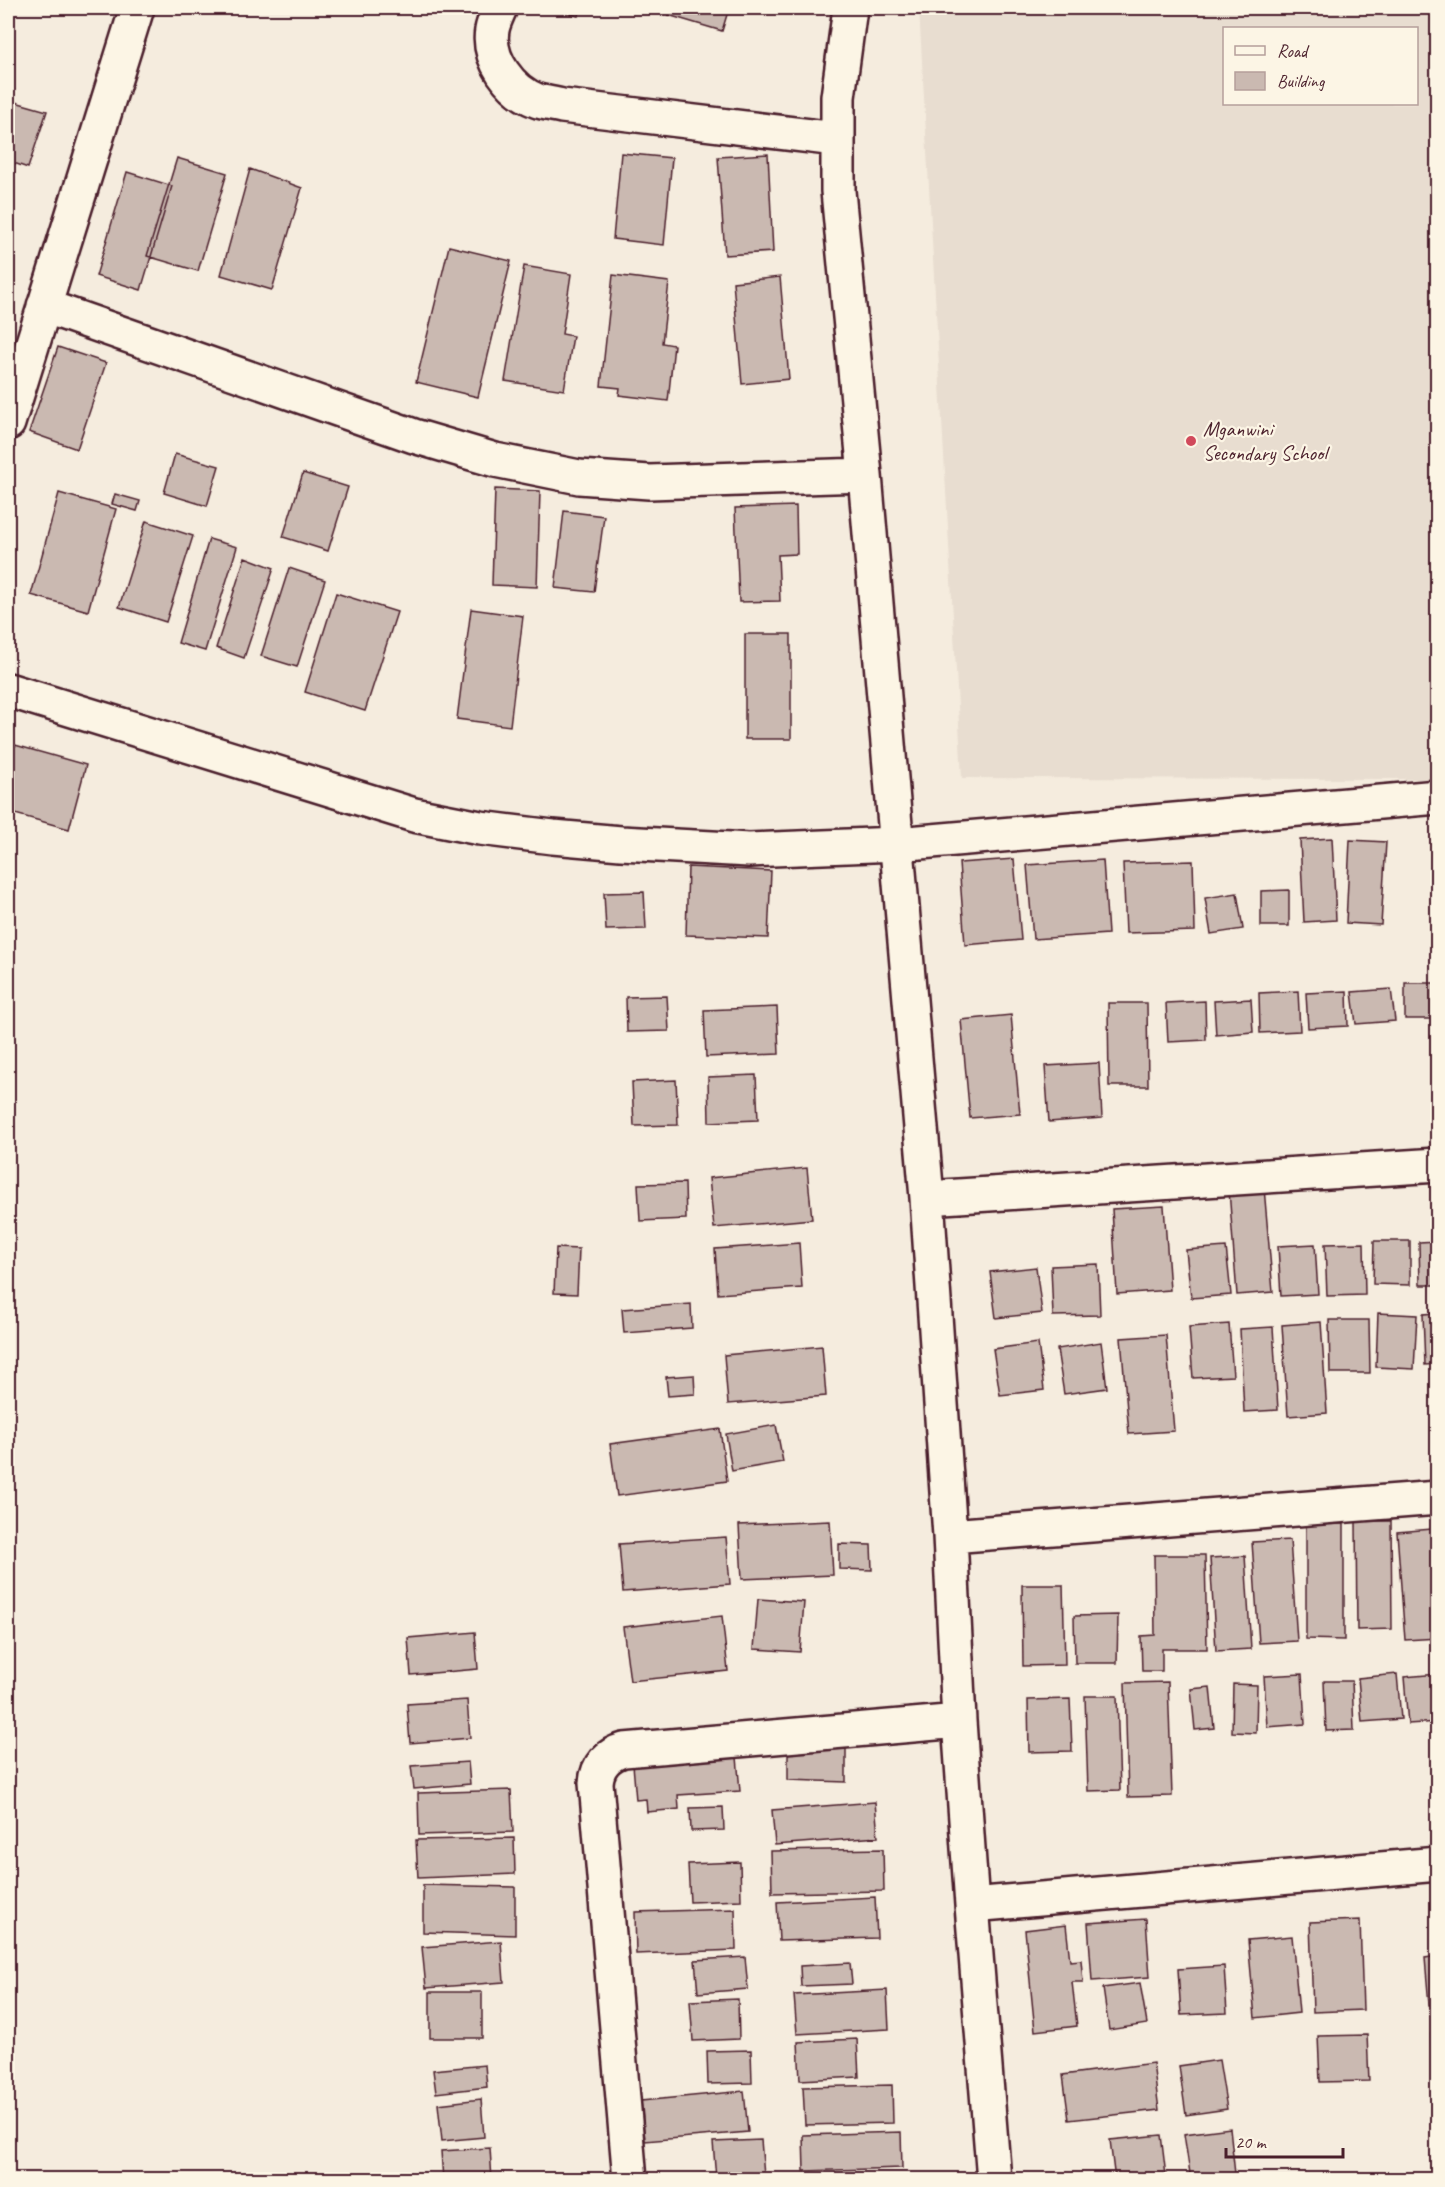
<svg xmlns="http://www.w3.org/2000/svg" width="1445" height="2187" font-family="Caveat,sans-serif">
  <style>
    .built { fill: #e8ddd0; fill-rule: evenodd }
    .building { fill: #cab9b1; stroke: #4a1f2b; stroke-width: 1.5 }
    .lines { fill: none; stroke-linecap: round; stroke-linejoin: round }
    .minor-casing { stroke: #4a1f2b; stroke-width: 38 }
    .minor { stroke: #fcf5e5; stroke-width: 33 }
    .poi-dot { fill: #d1495b; stroke: #fcf5e5; stroke-width: 2 }
    .labels { text-anchor: middle; stroke-width: 4.5; stroke-linejoin: round; paint-order: stroke }
    .poi-label { font-size: 21px; fill: #4a1f2b; stroke: #fcf5e5; text-anchor: start }
  </style>
  <rect width="100%" height="100%" fill="#f5ecde"/>
  <filter id="ink" filterUnits="userSpaceOnUse"><feTurbulence type="fractalNoise" baseFrequency=".0167" numOctaves="2"/><feDisplacementMap in="SourceGraphic" scale="12" xChannelSelector="R" yChannelSelector="G"/><feConvolveMatrix kernelMatrix="1 2 1 2 8 2 1 2 1" color-interpolation-filters="sRGB"/></filter>
  <g filter="url(#ink)">
    <path class="built" d="M919 8H1437V779L962 778ZM1224 28H1416V104H1224Z"/>
    <path class="building" d="M551 8H581L578 16Z
      M671 8H729L722 31 668 15Z
      M8 100 47 111 28 168 8 161Z
      M621 153 672 158 664 245 613 239Z
      M768 154 773 252 725 255 718 157Z
      M177 158 227 173 198 271 147 256Z
      M250 169 302 188 272 290 221 275Z
      M127 172 172 186 141 290 96 276Z
      M449 246 511 261 478 397 416 382Z
      M524 266 571 274 562 334 573 336 564 390 505 381Z
      M613 275 669 282 662 343 674 345 668 401 619 395 620 388 601 386Z
      M780 277 789 379 742 384 733 282Z
      M58 347 106 363 77 449 29 432Z
      M175 454 219 466 207 506 164 493Z
      M303 473 348 487 328 551 283 537Z
      M495 489 540 491 537 587 492 585Z
      M59 493 116 509 88 611 31 595Z
      M115 494 140 501 137 511 112 504Z
      M796 506 797 554 778 555 780 601 739 602 735 508Z
      M564 511 604 516 594 592 555 588Z
      M146 521 193 536 166 622 119 607Z
      M209 539 237 547 205 651 178 643Z
      M245 557 274 568 244 658 216 648Z
      M289 568 325 580 297 667 261 656Z
      M336 593 397 612 365 711 305 692Z
      M471 609 523 616 510 726 457 719Z
      M745 634H791V739H745Z
      M8 743 86 765 69 829 8 812Z
      M1332 838 1336 920 1304 922 1300 840Z
      M1350 840 1386 842 1381 925 1346 923Z
      M1014 859 1021 940 965 945 959 863Z
      M1103 860 1108 934 1033 939 1027 865Z
      M1193 861 1195 931 1126 933 1123 863Z
      M688 867 771 871 768 938 686 935Z
      M1289 890V926H1261V891Z
      M644 892 646 929 606 930 604 893Z
      M1237 893 1243 929 1211 934 1205 898Z
      M1405 983H1436V1019H1405Z
      M1391 989 1395 1021 1356 1024 1352 992Z
      M1298 991 1300 1031 1260 1033 1259 993Z
      M1347 991 1348 1026 1308 1028 1306 993Z
      M667 996 669 1031 627 1032 626 997Z
      M1251 999 1253 1032 1216 1035 1214 1001Z
      M1205 1001 1206 1040 1168 1042 1166 1003Z
      M1108 1003H1147L1148 1086H1109Z
      M777 1007 779 1054 706 1057 704 1010Z
      M1011 1015 1020 1114 970 1118 961 1020Z
      M1099 1063 1102 1118 1049 1122 1045 1066Z
      M756 1075 758 1120 709 1122 708 1077Z
      M676 1080 678 1125 634 1126 632 1082Z
      M807 1168 812 1219 714 1228 709 1178Z
      M685 1183 686 1219 640 1221 638 1184Z
      M1264 1188 1273 1292 1237 1295 1229 1190Z
      M1164 1206 1170 1290 1117 1294 1112 1209Z
      M1374 1241H1410V1285L1373 1284Z
      M1438 1241V1285H1420L1419 1242Z
      M799 1243 802 1288 718 1294 715 1249Z
      M1364 1243 1365 1295 1327 1296 1325 1244Z
      M1315 1244 1318 1294 1281 1296 1278 1246Z
      M1226 1247 1231 1295 1191 1298 1186 1250Z
      M556 1248 579 1249 577 1294 554 1293Z
      M1098 1264 1100 1315 1053 1316 1051 1266Z
      M1036 1267 1042 1313 996 1318 990 1272Z
      M691 1304 692 1328 624 1333 622 1309Z
      M1378 1313 1417 1315 1414 1369 1376 1367Z
      M1438 1313V1364L1425 1365 1423 1314Z
      M1329 1320H1369L1370 1373H1330Z
      M1321 1322 1327 1413 1288 1416 1282 1325Z
      M1229 1324 1233 1376 1193 1378 1189 1327Z
      M1273 1327 1278 1410 1244 1412 1240 1329Z
      M1166 1335 1174 1431 1129 1434 1121 1338Z
      M1101 1342 1107 1388 1064 1394 1057 1349Z
      M1038 1343 1044 1390 1000 1395 993 1349Z
      M822 1346 826 1396 728 1404 724 1355Z
      M694 1375 695 1394 668 1396 666 1377Z
      M776 1425 783 1462 732 1471 726 1434Z
      M720 1429 727 1481 617 1496 610 1444Z
      M830 1521 833 1575 742 1579 739 1525Z
      M1356 1521H1391L1392 1629 1357 1630Z
      M1306 1524H1344V1640L1306 1639Z
      M1432 1529 1438 1596V1638L1405 1640 1397 1532Z
      M726 1537 730 1584 623 1592 619 1544Z
      M1290 1540 1297 1641 1259 1643 1252 1542Z
      M839 1544 871 1545 872 1570 839 1569Z
      M1154 1555H1205L1207 1649H1162V1671H1142L1141 1636 1155 1635Z
      M1245 1556 1251 1649 1216 1651 1210 1558Z
      M1022 1585H1063L1065 1665 1023 1666Z
      M758 1599 804 1602 800 1652 754 1649Z
      M1118 1615 1117 1663H1075L1074 1616Z
      M722 1616 728 1671 630 1681 623 1627Z
      M475 1632 478 1669 411 1675 408 1638Z
      M1302 1674 1305 1724 1267 1727 1264 1676Z
      M1397 1674 1401 1719 1362 1722 1358 1678Z
      M1438 1674V1722L1408 1724 1404 1677Z
      M1324 1681H1352L1354 1730 1326 1731Z
      M1168 1682 1172 1796 1128 1797 1125 1683Z
      M1233 1684 1257 1685 1256 1733 1232 1732Z
      M1210 1687 1214 1728 1195 1730 1191 1689Z
      M1085 1696H1117L1120 1790 1088 1791Z
      M1070 1699 1072 1751 1029 1752 1028 1700Z
      M467 1700 470 1738 410 1743 407 1704Z
      M788 1744 846 1746V1782L788 1780Z
      M736 1746 740 1791 678 1795 679 1809 647 1812 646 1799 636 1800 632 1753Z
      M468 1762 470 1784 414 1789 411 1766Z
      M511 1790 513 1832 419 1835 418 1793Z
      M875 1802 878 1837 775 1845 772 1810Z
      M723 1807 724 1830 691 1831 690 1808Z
      M514 1838 515 1874 418 1878 416 1840Z
      M883 1849 884 1891 772 1893 771 1851Z
      M740 1862 741 1900 690 1902 688 1864Z
      M423 1885 515 1887V1935L423 1932Z
      M875 1897 877 1938 779 1941 777 1902Z
      M735 1909 736 1950 636 1954 635 1912Z
      M1146 1919 1150 1977 1092 1981 1088 1923Z
      M1360 1920 1363 2010 1313 2012 1310 1922Z
      M1066 1925 1070 1961 1081 1960 1083 1982H1072L1077 2026 1035 2031 1025 1930Z
      M1292 1936 1299 2013 1255 2018 1248 1940Z
      M501 1941 504 1982 426 1988 422 1947Z
      M1438 1956V2004L1429 2005 1425 1958Z
      M745 1957 748 1989 698 1993 695 1960Z
      M850 1963 852 1984 801 1986 800 1966Z
      M1224 1966 1227 2013 1181 2015 1178 1969Z
      M1140 1983 1147 2024 1109 2030 1103 1988Z
      M887 1990 889 2029 797 2034 794 1995Z
      M430 1992H482V2038H430Z
      M738 1999 739 2039 693 2041 690 2001Z
      M1431 2034H1438V2108H1434Z
      M1367 2035 1369 2081 1320 2082 1318 2036Z
      M857 2039 859 2077 800 2080 798 2042Z
      M751 2050 752 2083 708 2084 707 2051Z
      M1219 2060 1227 2109 1186 2115 1179 2066Z
      M1153 2063 1159 2110 1069 2120 1063 2075Z
      M485 2065 487 2087 436 2093 433 2070Z
      M892 2085 893 2123 805 2125 803 2087Z
      M744 2091 748 2132 645 2141 641 2101Z
      M481 2099 484 2137 442 2141 438 2104Z
      M1230 2128 1235 2174 1191 2180 1184 2134Z
      M901 2132 902 2168 804 2171 803 2135Z
      M1161 2135 1166 2176 1115 2180 1110 2140Z
      M761 2140 764 2176 716 2178 713 2142Z
      M490 2148 492 2180H443L441 2151Z"/>
    <g class="lines">
      <defs>
        <path id="minor" d="M500 8C497 15 493 23 492 30 487 59 511 91 538 101 546 103 554 104 562 106L836 139
          M850 8 838 97V191L865 475 927 1198 950 1536 959 1721 972 1905 994 2180
          M44 306 414 436 495 460 579 477 649 482 865 475
          M8 423 137 8
          M8 690 414 815 480 828 553 837 621 843 749 850 897 844 1438 797
          M927 1198 1438 1165
          M950 1536 1438 1498
          M972 1905 1438 1864
          M630 2180 596 1783C597 1766 608 1754 624 1750L959 1721"/>
      </defs>
      <use href="#minor" class="minor-casing"/>
      <use href="#minor" class="minor"/>
    </g>
  </g>
  <circle class="poi-dot" cx="1191" cy="441" r="6"/>
  <g class="labels">
    <g class="poi-label">
      <text x="1203" y="436">Mganwini<tspan x="1203" dy="24">Secondary School</tspan></text>
    </g>
  </g>
  <rect width="1445" height="2187" fill="none" stroke="#fcf5e5" stroke-width="30"/>
  <rect x="15" y="15" width="1415" height="2157" fill="none" stroke="#4a1f2b" stroke-width="2" filter="url(#ink)"/>
  <rect x="1223" y="27" width="195" height="78" fill="#fcf5e5" stroke="#b59f9b" stroke-width="1.5"/>
  <rect x="1235" y="46" width="30" height="9" fill="#fcf5e5" stroke="#b59f9b" stroke-width="1.5"/>
  <text x="1277" y="57" font-size="18" fill="#4a1f2b">Road</text>
  <rect x="1235" y="72" width="30" height="18" fill="#cab9b1" stroke="#b59f9b" stroke-width="1.5"/>
  <text x="1277" y="87" font-size="18" fill="#4a1f2b">Building</text>
  <path d="M1226 2148v9h117v-9" fill="none" stroke="#4a1f2b" stroke-width="3"/>
  <text x="1235" y="2148" font-size="18" fill="#4a1f2b" stroke="#fcf5e5" stroke-width="4.5" paint-order="stroke">20 m</text>
</svg>
